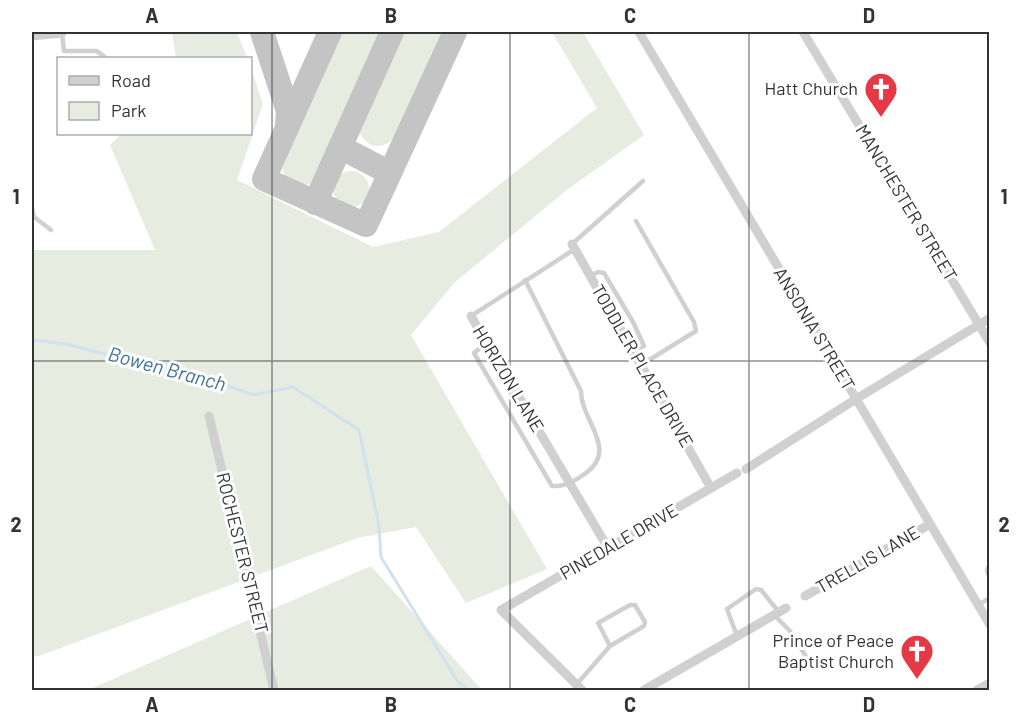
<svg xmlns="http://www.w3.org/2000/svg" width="1021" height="722" font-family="Barlow,sans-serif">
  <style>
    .green { fill: #e6ecdf }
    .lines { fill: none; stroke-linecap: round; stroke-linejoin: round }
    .stream { stroke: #cfe2ee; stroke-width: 3 }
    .taxiway { stroke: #c4c4c4; stroke-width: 24 }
    .lane { stroke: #d0d0d0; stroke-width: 4.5 }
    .street { stroke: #d0d0d0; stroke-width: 9 }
    .grid { fill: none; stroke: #333; stroke-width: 1.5; stroke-opacity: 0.55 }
    .labels { text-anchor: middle; stroke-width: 6; stroke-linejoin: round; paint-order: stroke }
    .poi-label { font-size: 18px; fill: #333; stroke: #fff; text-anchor: end }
    .street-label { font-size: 18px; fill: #333; stroke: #fff }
    .water-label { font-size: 20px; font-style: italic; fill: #3f7597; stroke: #fff }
    .neatline { fill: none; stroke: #333; stroke-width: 2 }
    .grid-label { font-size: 20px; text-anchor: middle; font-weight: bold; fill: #333 }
  </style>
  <rect width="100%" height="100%" fill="#fff"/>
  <path class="green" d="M172 32H237L247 58H176Z
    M338 32H386L317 180C292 194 281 182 282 155Z
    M403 32H443L393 140C378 150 367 148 359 131Z
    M552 32H583L644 135 568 189 454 283 411 335 547 569 466 603 416 527 357 538 36 657 32 653V250H155L110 145 121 134H250L251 68 263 104 237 180 373 247 439 232 597 108Z
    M333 189a18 18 0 1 1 36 0a18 18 0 1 1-36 0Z
    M371 566 482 690H88Z"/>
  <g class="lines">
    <path class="stream" d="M32 340 66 344 147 365 189 371 253 395 293 387 359 430 379 526 381 557 458 682 469 690"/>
    <path class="taxiway" d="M262 32 288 111 287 125
      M330 32 264 179 366 225 455 32
      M340 147 390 173
      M315 203 392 32"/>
    <path class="lane" d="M62 33 64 51H97L106 58
      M32 208 34 217 51 230
      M636 221 694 322 696 331 641 365
      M572 244 643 181
      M590 276 598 272 604 273 633 322 644 346 633 352
      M471 316 575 249
      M486 343 474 353 552 486C564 487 573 482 583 475 621 450 581 422 581 391L525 280
      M990 565 987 570 990 579
      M978 605 990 598
      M774 615 789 630 809 661
      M737 636 727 609 756 589 761 590 779 612
      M576 685 610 646 644 626 645 622 635 605H630L598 623 610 646"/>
    <path class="street" d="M639 32 990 625
      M803 32 990 343
      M32 36 62 33
      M572 244 711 488
      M471 316 608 548
      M209 416 274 690
      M746 469 856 399 990 318
      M805 596 930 524
      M582 690 501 610 737 473
      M644 690 786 608
      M977 690 990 683"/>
  </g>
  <path class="grid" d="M272 32V690M510 32V690M749 32V690M32 361H990"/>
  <defs>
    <symbol id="church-pin" viewBox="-11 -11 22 30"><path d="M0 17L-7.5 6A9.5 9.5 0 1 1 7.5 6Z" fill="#e63946" stroke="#fff"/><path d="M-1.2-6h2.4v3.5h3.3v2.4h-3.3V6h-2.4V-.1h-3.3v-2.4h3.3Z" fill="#fff"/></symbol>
  </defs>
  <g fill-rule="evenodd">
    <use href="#church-pin" x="862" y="70" width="38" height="52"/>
    <use href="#church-pin" x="898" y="632" width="38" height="52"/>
  </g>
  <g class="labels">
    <g class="poi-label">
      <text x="858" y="95">Hatt Church</text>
      <text x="894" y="647">Prince of Peace<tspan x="894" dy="21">Baptist Church</tspan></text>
    </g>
    <g class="street-label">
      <text transform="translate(906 203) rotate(59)" y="6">MANCHESTER STREET</text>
      <text transform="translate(814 329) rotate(59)" y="6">ANSONIA STREET</text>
      <text transform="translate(642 366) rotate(60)" y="6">TODDLER PLACE DRIVE</text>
      <text transform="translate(508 379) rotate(59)" y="6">HORIZON LANE</text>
      <text transform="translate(619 542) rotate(-30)" y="6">PINEDALE DRIVE</text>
      <text transform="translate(242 553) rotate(76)" y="6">ROCHESTER STREET</text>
      <text transform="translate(868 560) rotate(-30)" y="6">TRELLIS LANE</text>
    </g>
    <g class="water-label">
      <text transform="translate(167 369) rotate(15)" y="7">Bowen Branch</text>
    </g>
  </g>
  <rect width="1021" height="722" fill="none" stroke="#ffffff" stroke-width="66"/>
  <rect x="57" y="57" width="195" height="78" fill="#ffffff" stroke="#adadad" stroke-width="1.5"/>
  <rect x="69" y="76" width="30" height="9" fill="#d0d0d0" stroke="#adadad" stroke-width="1.5"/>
  <text x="111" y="87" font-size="18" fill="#333333">Road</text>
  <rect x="69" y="102" width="30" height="18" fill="#e6ecdf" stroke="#adadad" stroke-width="1.5"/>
  <text x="111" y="117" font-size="18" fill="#333333">Park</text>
  <rect x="33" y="33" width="955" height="656" class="neatline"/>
  <g class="grid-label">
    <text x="152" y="23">A</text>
    <text x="391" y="23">B</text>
    <text x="630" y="23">C</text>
    <text x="869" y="23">D</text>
    <text x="16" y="204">1</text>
    <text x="1004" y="204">1</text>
    <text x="16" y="532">2</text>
    <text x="1004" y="532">2</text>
    <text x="152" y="712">A</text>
    <text x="391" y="712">B</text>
    <text x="630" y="712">C</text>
    <text x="869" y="712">D</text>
  </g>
</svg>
